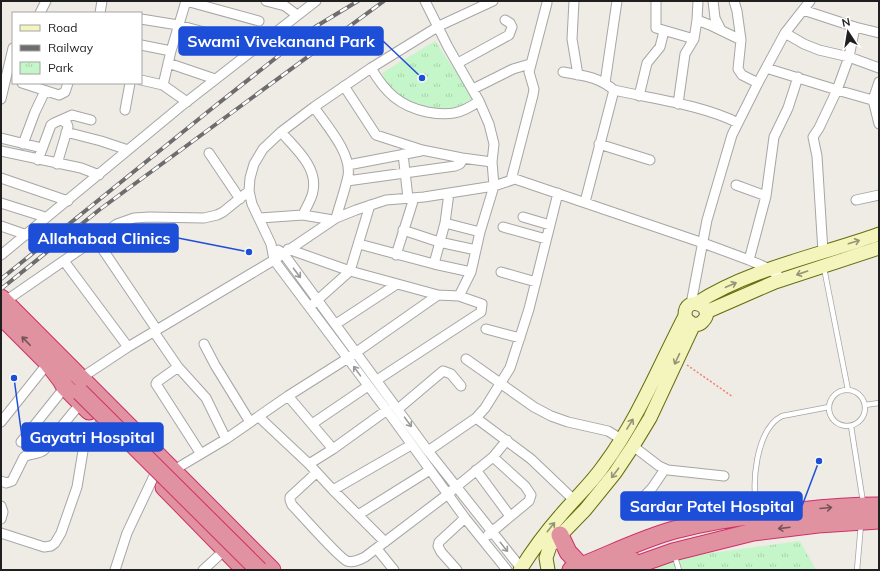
<svg xmlns="http://www.w3.org/2000/svg" width="880" height="571" font-family="Mulish,sans-serif">
  <style>
    .park { fill: url(#park-tufts) }
    .lines { fill: none; stroke-linecap: round; stroke-linejoin: round }
    .lane-casing { stroke: #a6a6a6; stroke-width: 6 }
    .street-casing { stroke: #a6a6a6; stroke-width: 11 }
    .secondary-casing { stroke: #656f0c; stroke-width: 15 }
    .highway-casing { stroke: #d02f68; stroke-width: 19 }
    .path { stroke: #f18074; stroke-width: 1.5; stroke-dasharray: 2 2; stroke-linecap: butt }
    .lane { stroke: #fff; stroke-width: 4.5 }
    .street { stroke: #fff; stroke-width: 9 }
    .secondary { stroke: #f3f5bd; stroke-width: 13 }
    .highway { stroke: #e192a1; stroke-width: 17 }
    .rail-casing { stroke: #6d6d6d; stroke-width: 4 }
    .rail { stroke: #fff; stroke-width: 2.5; stroke-dasharray: 8; stroke-linecap: butt }
    .highway-bridge-casing { stroke: #d02f68; stroke-width: 19; stroke-linecap: butt }
    .highway-bridge { stroke: #e192a1; stroke-width: 17 }
    .oneway { stroke: #949576 }
    .oneway2 { stroke: #9a9a9a }
    .oneway3 { stroke: #76535a }
    .leader { fill: none; stroke: #1d4ed8; stroke-width: 1.5 }
    .callout-dot { fill: #1d4ed8; stroke: #fff; stroke-width: 1.5 }
    .callout { fill: #1d4ed8; stroke: #1d4ed8; stroke-width: 1.5 }
    .callout-label { font-size: 16px; text-anchor: middle; font-weight: bold; fill: #fff }
  </style>
  <defs>
    <pattern id="park-tufts" width="24" height="20" patternUnits="userSpaceOnUse"><rect width="24" height="20" fill="#c5f6c9"/><path d="M3 7l-1-3M5 7V3M7 7l1-3M15 17l-1-3M17 17v-4M19 17l1-3" fill="none" stroke="#a9d2ac"/></pattern>
  </defs>
  <rect width="100%" height="100%" fill="#efebe5"/>
  <path class="park" d="M435 41 473 97C455 117 411 109 393 91 388 86 385 80 382 73Z
    M800 541 816 570H625L637 563Z"/>
  <g class="lines">
    <defs>
      <path id="lane" d="M824 268 848 390
        M829 408a18 18 0 1 1 36 0a18 18 0 1 1-36 0Z
        M865 405 879 403
        M851 426 863 502
        M758 511C750 487 756 429 782 416L829 407
        M674 554 679 570
        M857 570 861 524"/>
      <path id="street" d="M186 1 259 21
        M266 1 285 6 297 15
        M493 1 439 26 371 68 314 107 281 132 263 149 254 164 250 178 249 191 252 204 271 244 274 260 391 416 465 518 507 570
        M574 1 572 39 578 75
        M656 1V28L694 39
        M713 1 715 18 721 30
        M734 1 737 11 741 40 738 69 742 75 758 83
        M803 10 855 27 879 33
        M40 13 46 1
        M100 13 102 1
        M141 19 178 25 256 46
        M697 20 710 25 741 40
        M785 33 804 44 819 50 849 57 879 68
        M141 45 171 51
        M168 63 215 79
        M458 63 509 35 512 27 510 23 505 20
        M371 68C385 92 399 106 427 112 449 116 461 114 479 101
        M766 68 837 90 879 102
        M563 72C584 76 597 76 614 90 653 99 703 105 738 123
        M141 80 163 85 187 102
        M879 82 873 100 879 124
        M22 83 59 95 65 92 68 83
        M605 83 617 1
        M163 85 171 51 186 1
        M344 86 376 135 422 150 462 158 492 162
        M473 89 513 69 530 64
        M639 96 647 63 660 47 664 31
        M1 99 13 48
        M678 104 685 54 694 39 697 20 698 1
        M314 107C326 125 352 153 348 176 345 190 340 204 336 218
        M125 110 130 83
        M66 132 101 141 128 150
        M1 138 42 148
        M23 144 35 112 45 91
        M599 144 650 160
        M1 151 81 168 99 175
        M209 153 240 199
        M403 154 408 198
        M38 160 51 125 54 123 72 115 91 120
        M57 164 68 127 67 124 62 120
        M348 165 421 151
        M1 178 68 201
        M511 180 533 95 534 89 529 72 547 3
        M347 181 455 166 460 164 463 159
        M736 185 766 196
        M856 200 879 195
        M585 202 614 90
        M1 203 42 216
        M303 215 333 220
        M523 217 550 225
        M260 218 303 215C306 207 312 199 313 191 318 167 295 148 281 132
        M445 223 480 232
        M1 226 27 235
        M503 227 546 239
        M403 230 439 242 476 250
        M95 238 157 330
        M359 244 434 264 471 272
        M288 249 350 271 438 295 459 296 471 272 480 232 494 186 492 162 494 144 489 124 479 101 448 47 425 1
        M278 250 283 253 428 451 521 568
        M823 252 817 156 813 137 819 128 837 90 849 57 855 27
        M1 255 180 107 316 1
        M396 255 414 198
        M749 260 766 196 774 137 788 108 798 77
        M64 261 128 347
        M434 264 445 223 449 193
        M501 272 536 282
        M4 302 117 224 134 218 149 217 204 218 217 215 223 212 249 191
        M313 304 350 271 370 205
        M691 304 707 220 732 135 758 83 785 33 810 1
        M336 324 397 284
        M486 329 520 338
        M154 332 178 367 206 398 226 439
        M204 344 215 365 250 422
        M466 359 534 407 551 416 568 422 608 431 621 439
        M178 367 157 382 156 384 201 454
        M81 378 128 347 274 260 336 218 356 210 386 200 424 197 494 186 515 179 703 243 749 260 770 269 782 279
        M377 380 481 312 482 304 459 296
        M288 396 333 449
        M398 409 443 371 451 374 461 386
        M259 417 309 464 333 490 385 542
        M476 418 531 459 575 501
        M1 422 48 363
        M312 424 368 386
        M21 442 65 387
        M633 446 659 466 668 470 724 476
        M428 451 476 418 485 408 510 368 529 309 558 193
        M309 464 333 449 387 410
        M174 470 226 439 288 396 348 358 438 295
        M476 470 510 516
        M316 473 290 497V500L292 505C301 514 339 558 347 561 353 563 359 560 365 557L448 494 456 487 493 457 507 440
        M1 481 6 483 12 481 24 457C30 453 38 455 44 450L61 427 80 404
        M333 490 411 445
        M1 506 3 512 1 519
        M629 512 652 488 665 469
        M358 515 430 470
        M1 533 44 547 51 546 55 543 61 533 77 487 84 445 89 436 101 423
        M488 535 529 501 531 495 525 486 493 457
        M377 549 394 570
        M115 570 127 533 154 476
        M203 570 227 548
        M457 570 441 552 438 546 439 542 465 518"/>
      <path id="secondary" d="M697 303C749 269 821 255 879 234
        M706 312 775 282 879 248
        M520 570C532 551 545 533 560 516 574 499 591 484 604 465 638 419 659 366 685 316 684 293 717 306 703 321 697 328 688 323 685 316
        M548 570 546 558 550 546 585 510 615 473 633 446 650 418 694 324"/>
      <path id="highway" d="M1 298 272 570
        M1 316 48 363 61 380 65 387 89 411
        M164 487 245 570
        M560 535 568 552 581 566
        M571 570C606 557 638 540 674 530 715 519 757 514 800 511 826 508 853 506 879 506
        M604 570 631 559
        M622 570 673 552 753 532 818 524 879 520"/>
    </defs>
    <use href="#lane" class="lane-casing"/>
    <use href="#street" class="street-casing"/>
    <use href="#secondary" class="secondary-casing"/>
    <use href="#highway" class="highway-casing"/>
    <path class="path" d="M687 365 733 397"/>
    <use href="#lane" class="lane"/>
    <use href="#street" class="street"/>
    <use href="#secondary" class="secondary"/>
    <use href="#highway" class="highway"/>
    <defs>
      <path id="rail" d="M1 279 210 110 315 27 358 1
        M1 289 99 210 384 1"/>
    </defs>
    <use href="#rail" class="rail-casing"/>
    <use href="#rail" class="rail"/>
    <defs>
      <path id="highway-bridge" d="M80 392 259 570"/>
    </defs>
    <use href="#highway-bridge" class="highway-bridge-casing"/>
    <use href="#highway-bridge" class="highway-bridge"/>
  </g>
  <defs><path id="oneway-shaft" d="M-6 0H5M1.5-3L5.5 0L1.5 3" fill="none" stroke-width="1.6" stroke-linecap="round" stroke-linejoin="round"/></defs>
  <g class="oneway">
    <use href="#oneway-shaft" transform="translate(854 242) rotate(-17)"/>
    <use href="#oneway-shaft" transform="translate(802 273) rotate(161)"/>
    <use href="#oneway-shaft" transform="translate(731 285) rotate(-23)"/>
    <use href="#oneway-shaft" transform="translate(677 359) rotate(115)"/>
    <use href="#oneway-shaft" transform="translate(630 424) rotate(-58)"/>
    <use href="#oneway-shaft" transform="translate(615 473) rotate(127)"/>
    <use href="#oneway-shaft" transform="translate(551 527) rotate(-51)"/>
  </g>
  <g class="oneway2">
    <use href="#oneway-shaft" transform="translate(297 273) rotate(53)"/>
    <use href="#oneway-shaft" transform="translate(357 371) rotate(-126)"/>
    <use href="#oneway-shaft" transform="translate(408 422) rotate(54)"/>
    <use href="#oneway-shaft" transform="translate(504 547) rotate(51)"/>
  </g>
  <g class="oneway3">
    <use href="#oneway-shaft" transform="translate(26 341) rotate(-134)"/>
    <use href="#oneway-shaft" transform="translate(826 508) rotate(-5)"/>
    <use href="#oneway-shaft" transform="translate(784 528) rotate(173)"/>
  </g>
  <path class="leader" d="M422 78L383 41M249 252L178 238M14 378L22 437M819 461L802 506"/>
  <g class="callout-dot">
    <circle cx="422" cy="78" r="4"/>
    <circle cx="249" cy="252" r="4"/>
    <circle cx="14" cy="378" r="4"/>
    <circle cx="819" cy="461" r="4"/>
  </g>
  <g class="callout">
    <rect x="179" y="27" width="204" height="28" rx="4"/>
    <rect x="29" y="224" width="149" height="28" rx="4"/>
    <rect x="22" y="423" width="141" height="28" rx="4"/>
    <rect x="621" y="492" width="181" height="28" rx="4"/>
  </g>
  <g class="callout-label">
    <text x="281" y="47">Swami Vivekanand Park</text>
    <text x="104" y="244">Allahabad Clinics</text>
    <text x="92" y="443">Gayatri Hospital</text>
    <text x="712" y="512">Sardar Patel Hospital</text>
  </g>
  <rect width="880" height="571" fill="none" stroke="#1f1f1f" stroke-width="4"/>
  <rect x="12" y="12" width="130" height="72" fill="#ffffff" stroke="#a5a5a5"/>
  <rect x="20" y="25" width="20" height="6" fill="#f3f5bd" stroke="#a5a5a5"/>
  <text x="48" y="32" font-size="12" fill="#1f1f1f">Road</text>
  <rect x="20" y="45" width="20" height="6" fill="#6d6d6d" stroke="#a5a5a5"/>
  <text x="48" y="52" font-size="12" fill="#1f1f1f">Railway</text>
  <rect x="20" y="62" width="20" height="12" fill="url(#park-tufts)" stroke="#a5a5a5"/>
  <text x="48" y="72" font-size="12" fill="#1f1f1f">Park</text>
  <g transform="translate(848 32) rotate(348)" stroke="#ffffff" stroke-width="3" paint-order="stroke">
  <path d="M0-3L7 15L0 10L-7 15Z" fill="#1f1f1f"/>
  <text y="-6" font-size="11" font-weight="bold" text-anchor="middle" fill="#1f1f1f">N</text>
  </g>
</svg>
